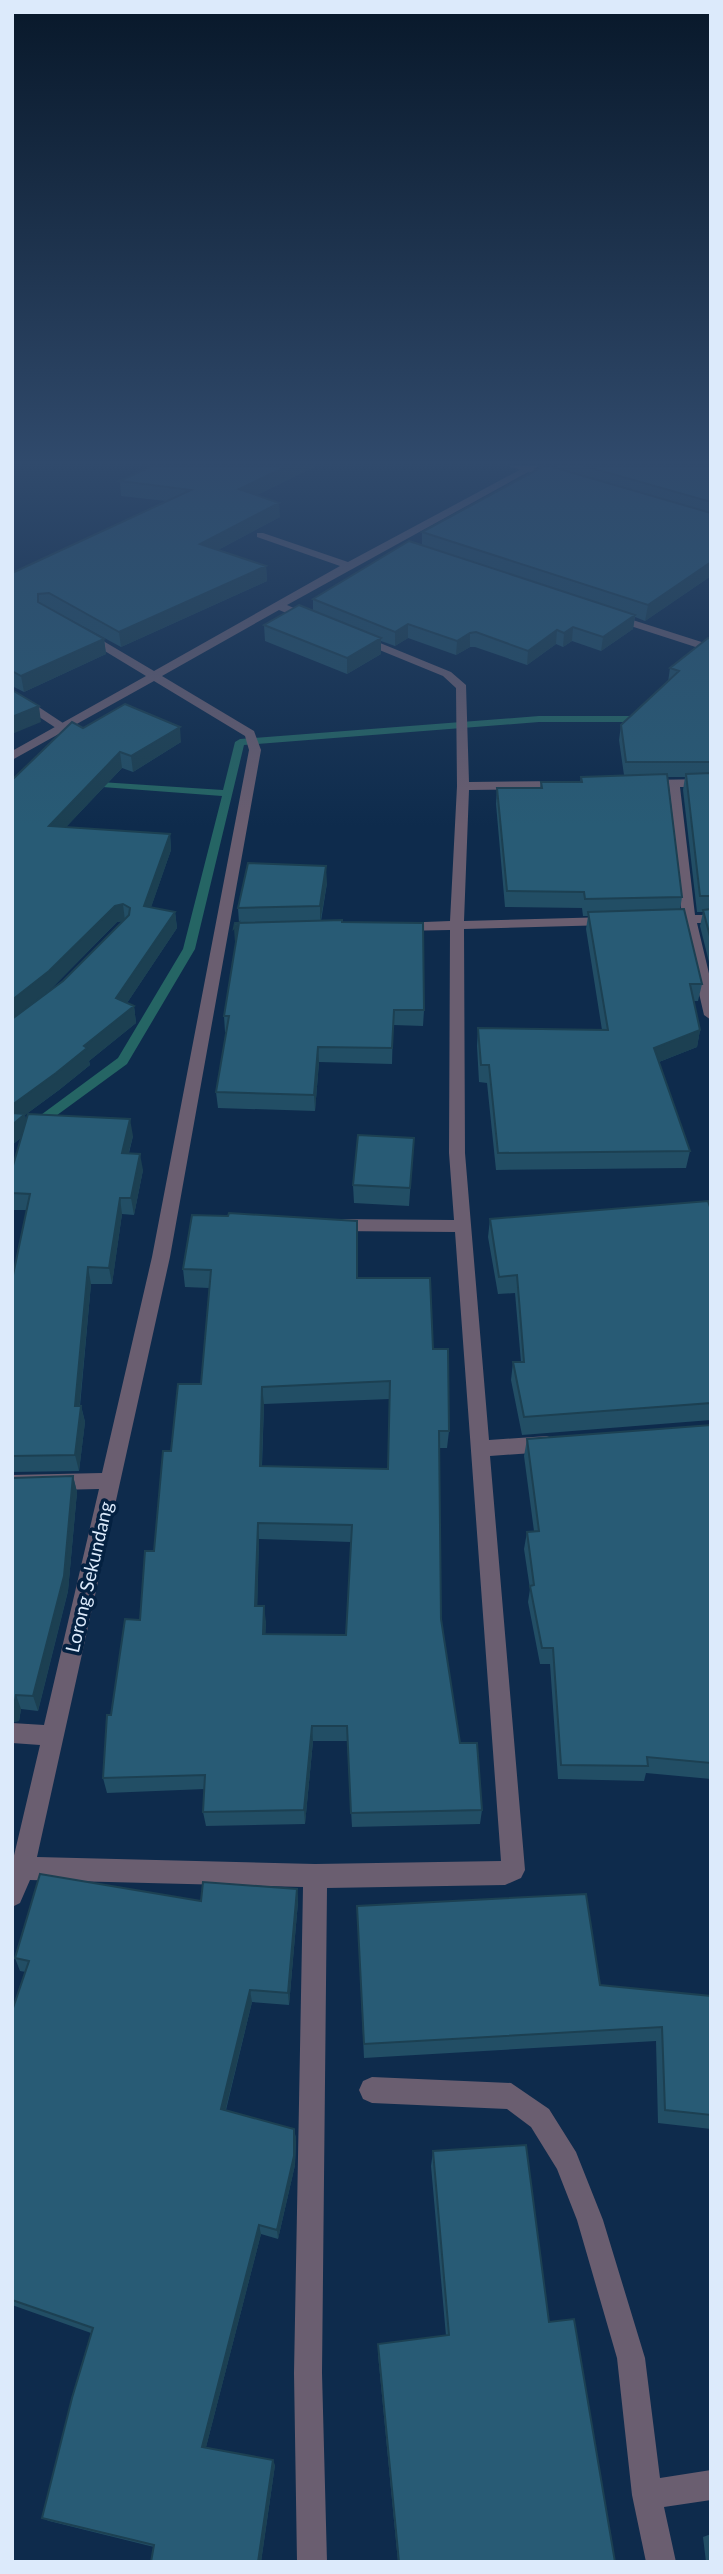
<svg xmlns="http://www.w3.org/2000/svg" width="723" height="2574" font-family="Lato,sans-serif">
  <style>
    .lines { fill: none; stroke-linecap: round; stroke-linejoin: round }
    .stream { fill: #256564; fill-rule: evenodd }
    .service { fill: #6a5e70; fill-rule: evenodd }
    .minor { fill: #6a5e70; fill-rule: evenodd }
    .tertiary { fill: #6a5e70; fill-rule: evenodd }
    .wall { fill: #224e65; fill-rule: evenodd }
    .shaded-wall { fill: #1c4052 }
    .building { fill: #285b75; stroke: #1c4052; stroke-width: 2; fill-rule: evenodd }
    .labels { text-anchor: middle; stroke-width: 7; stroke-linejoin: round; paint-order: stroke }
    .street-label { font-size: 19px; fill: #dceafb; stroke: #042141 }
  </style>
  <rect width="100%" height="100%" fill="#0e2b4c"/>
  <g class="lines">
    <path class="stream" d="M539 716H643L648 719 643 722H539L244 745 195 949 127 1064 38 1129H30L28 1126 30 1123 118 1058 183 949 222 796 89 786 85 785V781L223 790 235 742 240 739Z"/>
    <path class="service" d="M12 691 16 692 69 727 59 730 12 699Z"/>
    <path class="minor" d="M527 466H539L287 605 314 617V621H306L279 610 162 676 254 731 261 750 170 1257 37 1857 315 1864 501 1861 455 1232 333 1231 325 1225 333 1219 454 1220 449 1153 450 930 399 931 392 927 399 923 450 921 457 786 456 688 443 676 355 640V636H363L451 672 466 685 469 782 565 781 571 785 565 789 469 790 464 921 609 917 616 921 609 925 464 929 465 1153 489 1440 547 1436 554 1439 557 1444 554 1449 547 1452 490 1456 525 1870 521 1878 505 1885 327 1888 322 2373 327 2562H297L294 2373 303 1887 30 1880 20 1903 12 1907V1864L40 1745 12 1743V1723L44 1725 99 1489 12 1491V1475L102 1473 152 1257 249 750 245 736 154 681 12 760V751L146 676 80 636V632H88L154 671 340 566 257 537V533H263L348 562Z
      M609 615H617L711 645V652L609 619Z
      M711 779V787H680L695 915H711V923H697L711 982V1020L704 1015 683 924H665L658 920 665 916H682L667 787 645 788 639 784 645 780Z
      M372 2077 511 2083 549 2109 576 2152 603 2220 645 2358 660 2478 711 2470V2500L664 2507 676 2562H646L632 2495 617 2358 577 2220 557 2169 531 2127 507 2109 372 2103 363 2099 359 2090 363 2081Z"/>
    <path class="tertiary" d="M509 466H524L561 478 556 481Z"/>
  </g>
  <path class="wall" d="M152 466H316L257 495 280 517 218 550 266 566 267 581 121 647 51 609 104 639 106 654 24 692 12 686V573L166 501 121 496 120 481Z
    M555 466H711V576L645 621 635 617 633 629 601 651 572 641 563 647 556 644 527 665 475 647H470L456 655 408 638 395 646 381 641V654L347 674 265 641 264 625 313 611V599L422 545V532L556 468 557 466Z
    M711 639V970L700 926 703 912H697L683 790 685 777H668L682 897 680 910 702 984 698 1001H694L700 1030 697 1047 659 1062 690 1151 686 1168 496 1170 487 1083 479 1082 477 1046 478 1028 602 1030 586 929 588 916H583L582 908 505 907 496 804 497 788H540L541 782H580L581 777 624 775 619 740 621 725 668 682 670 668Z
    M83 728 181 742 133 772 122 768 66 827 170 834 171 850 151 907 175 912 177 928 127 1003 134 1006 136 1023 89 1061 90 1065 59 1090 25 1115 26 1121 133 1136 129 1153 143 1170 134 1215 122 1214 112 1284H91L80 1406H81L85 1422 79 1471 12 1472V1280L27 1210H12V1169L22 1137 12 1145V780ZM123 921 63 981 31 1005 52 988 117 922Z
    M327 883 321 921 342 922 424 1010 423 1026 393 1025 392 1064 319 1062 315 1111 218 1108 216 1092 226 1032H225L224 1016 239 923 238 908Z
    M414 1138 409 1206 354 1203 353 1185Z
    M711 1210V1420L522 1435 511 1380 513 1362H521L515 1293 498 1294 488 1237 490 1219Z
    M183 1269 357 1278 433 1349 449 1431 447 1448H439L441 1619 460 1743 482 1810 480 1824 352 1827 347 1741H313L305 1824 206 1826 203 1812 205 1789 107 1793 103 1778 111 1715 140 1620 154 1551 171 1451 201 1384 209 1288 185 1287ZM390 1399 388 1469 262 1466 264 1404ZM259 1539 351 1542 346 1635 265 1634 266 1622 257 1606Z
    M711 1425V1779L646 1773 644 1781 558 1779 550 1664H540L528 1602 530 1589 524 1549 527 1532 534 1531 524 1456 527 1439Z
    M73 1476 77 1492 68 1591 38 1711 21 1709 19 1721 12 1722V1478Z
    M297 1889 298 1902 289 2005 252 2002 226 2110 294 2129 296 2139 295 2165 278 2239 261 2234 206 2447 275 2465 261 2562H151L154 2547 49 2521 42 2518 91 2333 12 2305V2011L26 1972 20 1971 15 1958 201 1901Z
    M357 1906 600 1985 711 1996V2129L658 2123 656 2041 364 2058Z
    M433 2151 549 2322 615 2562H398L378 2354V2344L446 2336 431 2166Z
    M711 2534V2562H706L703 2537Z"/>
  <path class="shaded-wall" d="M287 466H316L239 504V489Z
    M279 503 280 517 201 559 200 544Z
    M711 562V576L645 621 648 605Z
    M266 566 267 581 121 647 119 632Z
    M635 615 633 629 601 651 603 637Z
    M408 624V638L395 646V632Z
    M573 627 572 641 563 647 564 633Z
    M557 630 556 644 527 665 528 651Z
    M470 633V647L456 655 457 641Z
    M381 638V654L347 674V658Z
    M104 639 106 654 24 692 21 676Z
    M39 706 41 722 12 734V717Z
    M180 727 181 742 133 772 131 756Z
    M120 752 122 768 52 842 49 826Z
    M170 834 171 850 146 922 144 906Z
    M326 866 327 883 320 923V906Z
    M123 904 125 921 117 922 52 988 12 1019V1000L115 906Z
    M175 912 177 928 119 1015 116 998Z
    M239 923 240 939 235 943 234 928Z
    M134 1006 136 1023 89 1061 90 1065 59 1090 25 1115 29 1131 12 1145V1105Z
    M700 1030 697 1047 651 1065 654 1048Z
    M318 1047 319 1062 315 1111 314 1095Z
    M130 1119 133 1136 124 1170 122 1153Z
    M140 1154 143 1170 134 1215 131 1198Z
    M120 1198 122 1214 112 1284 109 1268Z
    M88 1267 91 1284 78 1423 75 1406Z
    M262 1387 264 1404 261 1483 260 1466Z
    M81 1406 85 1422 79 1471 75 1455Z
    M73 1476 77 1492 68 1591 38 1711 33 1696Z
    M258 1523 259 1539 257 1622 255 1606Z
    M264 1606 266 1622 265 1650 263 1634Z
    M16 1695 21 1709 19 1721 12 1722V1707Z
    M312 1726 313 1741 305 1824 304 1810Z
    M297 1889 298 1902 289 2005 288 1993Z
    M250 1990 252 2002 223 2120 221 2109Z
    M294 2129 296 2139 295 2165 278 2239 277 2230Z
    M259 2225 261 2234 205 2451 202 2447Z
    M273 2460 275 2465 261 2562H258Z"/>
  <path class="building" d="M152 466H287L239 489 279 503 200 544 266 566 119 632 49 593 38 594V602L104 639 21 676 12 671V573L191 490 120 481Z
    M544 466H549L711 513V562L648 605 422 532Z
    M584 466H711V502Z
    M409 541 635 615 603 637 573 627 564 633 557 630 528 651 476 632 470 633 457 641 408 624 395 632 313 599Z
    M299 605 381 638 347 658 264 625Z
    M708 638 711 639V762H626L621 725 679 671 670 668Z
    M12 690 39 706 12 717Z
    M125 704 180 727 131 756 120 752 49 826 170 834 144 906 175 912 116 998 134 1006 84 1046 87 1048 56 1073 12 1105V1019L63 981 129 915 130 908 123 904 115 906 49 971 12 1000V780L72 722 83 728Z
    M711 773V896H700L686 774Z
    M667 774 682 897 585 899 584 892 507 891 497 788H542L541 782H582L581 777Z
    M248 863 326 866 320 906 238 908Z
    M684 909 702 984H690L700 1030 654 1048 690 1151 498 1153 489 1065H481L478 1028 608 1030 588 912Z
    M711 909V940L703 910Z
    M342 920V922L423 923 424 1010H394L392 1048 318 1047 314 1095 216 1092 229 1016H224L239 923 234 928 235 923Z
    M12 1113 25 1114 12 1125Z
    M28 1114 130 1119 122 1153 140 1154 131 1198H120L109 1268 88 1267 75 1406H81L75 1455 12 1456V1280L30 1194 12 1193V1169Z
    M358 1135 414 1138 410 1188 353 1185Z
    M708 1201 711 1210V1403L524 1417 513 1362H524L517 1275 499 1277 490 1219Z
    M229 1213 357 1221V1278H430L433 1349H448L449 1431H439L441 1619 460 1743H477L482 1810 351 1813 347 1726H312L304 1810 203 1812 205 1775 103 1778 107 1715H111L125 1619 140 1620 145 1551H154L163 1451H171L178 1384H201L211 1270 183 1269 192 1215 228 1216ZM390 1381 388 1469 260 1466 262 1387ZM258 1523 352 1525 346 1635 263 1634 264 1606H255Z
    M711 1425V1763L647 1757 648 1766 561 1765 553 1648H542L530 1586 534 1585 527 1532 539 1531 527 1439Z
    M73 1476 64 1576 33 1696 16 1695 14 1706 12 1707V1478Z
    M40 1874 201 1901 203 1882 297 1889 288 1993 250 1990 221 2109 294 2129V2156L277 2230 259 2225 202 2447 273 2460 258 2562H151L154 2545 42 2518 72 2398 93 2328 12 2300V2011L29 1961 15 1958Z
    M586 1894 600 1985 711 1996V2115L665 2110 662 2027 364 2044 357 1906Z
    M526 2145 549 2322 574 2319 615 2562H399L378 2344 449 2335 433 2151Z"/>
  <linearGradient id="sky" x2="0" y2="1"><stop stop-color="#08182a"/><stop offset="0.56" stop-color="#304a6c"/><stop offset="1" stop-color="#304a6c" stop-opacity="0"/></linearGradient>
  <rect width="723" height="826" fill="url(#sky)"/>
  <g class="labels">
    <g class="street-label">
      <text transform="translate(89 1577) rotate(-77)" y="7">Lorong Sekundang</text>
    </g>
  </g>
  <rect width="723" height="2574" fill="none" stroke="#dceafb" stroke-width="28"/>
</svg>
